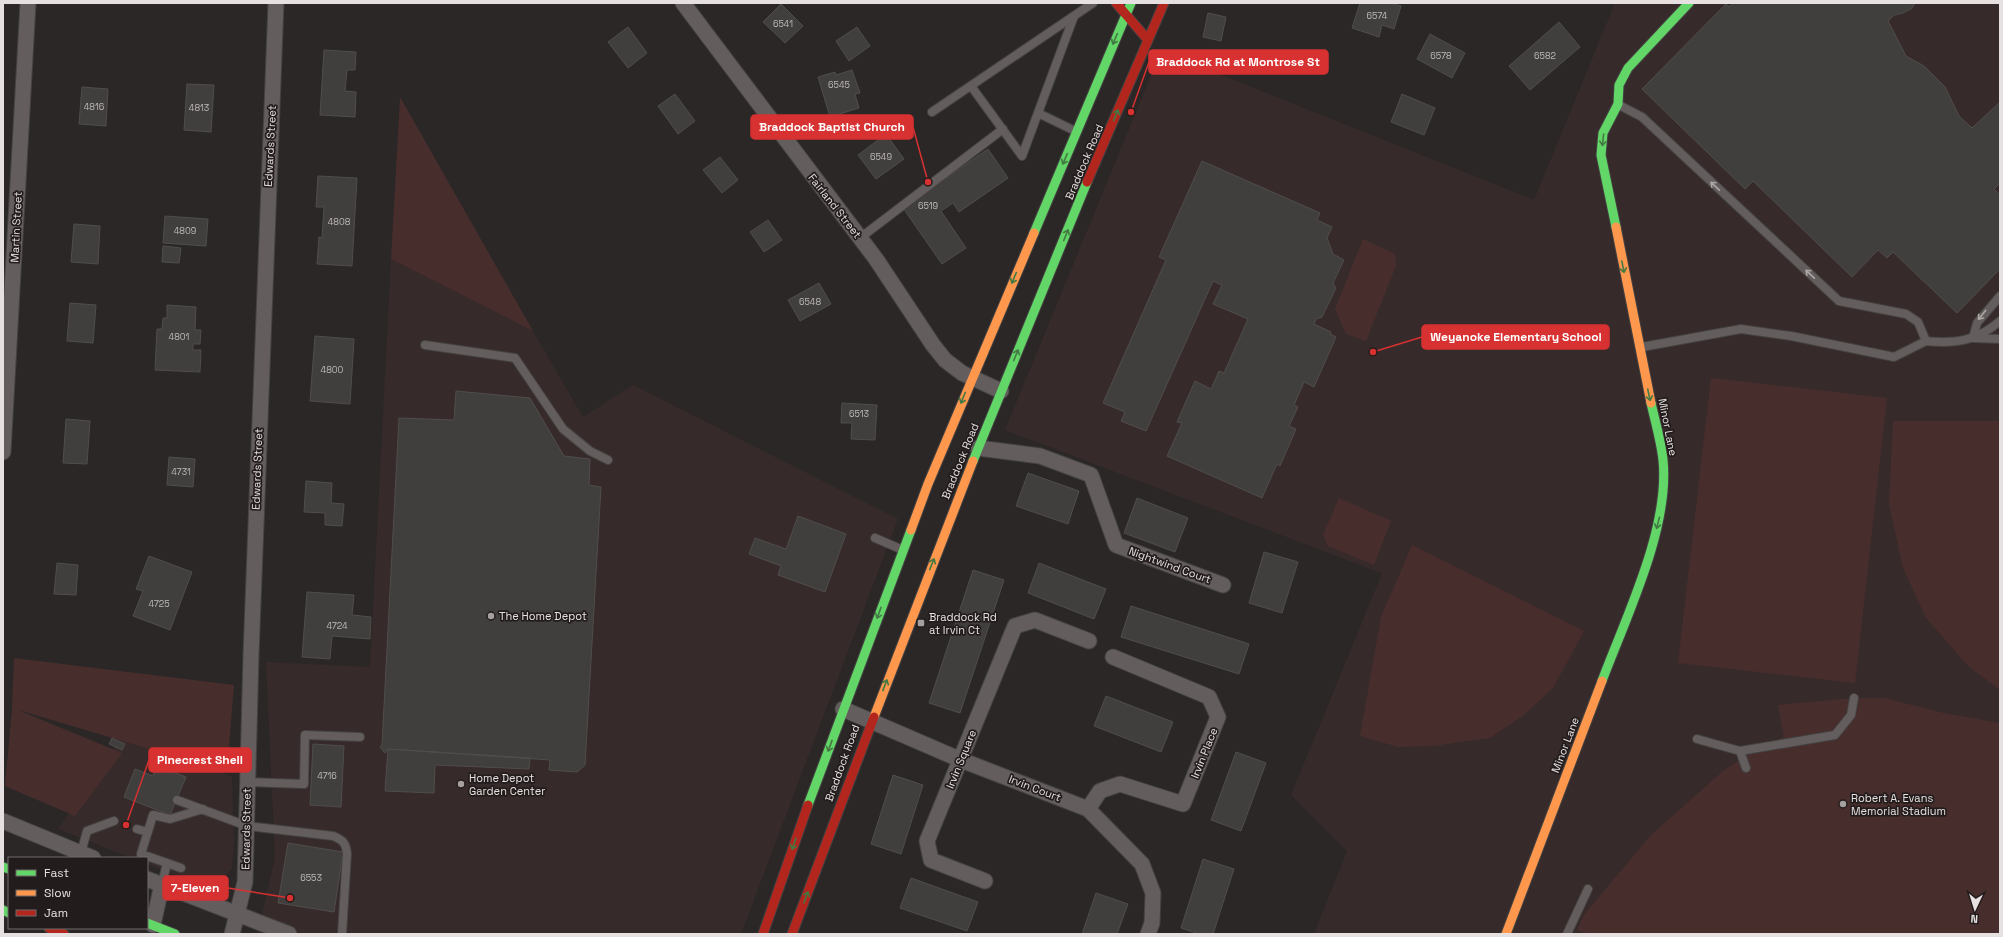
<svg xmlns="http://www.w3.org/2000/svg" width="2003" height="937" font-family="'Space Grotesk',sans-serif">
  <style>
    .built { fill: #372a2a }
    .green { fill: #472e2d }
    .building { fill: #413e3e; stroke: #504d4d }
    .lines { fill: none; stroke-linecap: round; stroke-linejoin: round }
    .lane-casing { stroke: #444242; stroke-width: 10 }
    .street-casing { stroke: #444242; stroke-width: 17 }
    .fast-casing { stroke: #444242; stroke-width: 11 }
    .slow-casing { stroke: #444242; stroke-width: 11 }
    .jam-casing { stroke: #444242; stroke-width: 11 }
    .lane { stroke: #645d5d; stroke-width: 8 }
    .street { stroke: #645d5d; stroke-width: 15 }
    .fast { stroke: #63d668; stroke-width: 9 }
    .slow { stroke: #ff974d; stroke-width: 9 }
    .jam { stroke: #b3261e; stroke-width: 9 }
    .oneway { stroke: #437942 }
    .oneway2 { stroke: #aca6a5 }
    .poi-dot { fill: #a5a09f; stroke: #231c1c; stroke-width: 1.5 }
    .labels { text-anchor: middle; stroke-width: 3.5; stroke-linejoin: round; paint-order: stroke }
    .number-label { font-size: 9px; fill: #bdb8b8 }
    .street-label { font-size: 11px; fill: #e6e1e0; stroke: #231c1c }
    .poi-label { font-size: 11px; fill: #e6e1e0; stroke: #231c1c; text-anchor: start }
    .leader { fill: none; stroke: #d73131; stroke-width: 1.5 }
    .callout-dot { fill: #d73131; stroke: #231c1c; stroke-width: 1.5 }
    .callout { fill: #d73131; stroke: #d73131; stroke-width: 1.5 }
    .callout-label { font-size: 12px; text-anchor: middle; font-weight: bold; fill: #fff }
  </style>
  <rect width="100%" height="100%" fill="#2b2727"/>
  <path class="built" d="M1615 3H2000V934H1314L1347 851 1291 795 1383 571 1381 573 1005 430 1161 51 1534 200Z
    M391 259 533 331 583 417 633 385 898 519 741 934H260L258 932 275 858 266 662 370 667Z
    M124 734 232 777 234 844 232 868 222 880 200 884 147 864V858H132L58 829Z"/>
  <path class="green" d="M400 97 533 331 391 259Z
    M1363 239 1395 254 1396 266 1366 341 1346 334 1335 309Z
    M1711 378 1887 398 1855 683 1678 663Z
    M1893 421H2000V690L1968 666 1926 618 1903 568 1889 504Z
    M1339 498 1391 521 1374 565 1328 546 1323 535Z
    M1412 545 1584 631 1553 688 1524 715 1490 738 1433 746 1398 747 1360 736 1381 617Z
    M14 658 234 685 227 772 18 710 122 753 75 816 5 786 12 709Z
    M1854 698H1884L1944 713 2000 723V934H1588L1577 930 1584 915 1650 836 1723 771 1758 748 1784 737 1778 705Z"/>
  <path class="building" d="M1360 3H1390L1401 6 1394 29 1382 25 1379 37 1352 28Z
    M1733 3H1915L1912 8 1903 13 1894 15 1888 21 1906 56 1924 66 1945 87 1959 116 1972 128 2000 102V183L1994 189 2000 195V269L1957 313 1893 252 1887 258 1878 250 1852 277 1753 181 1745 189 1642 89 1726 4 1729 7Z
    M781 4 803 26 785 43 763 22Z
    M1208 13 1226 17 1221 41 1203 37Z
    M1559 22 1580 47 1530 90 1509 66Z
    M628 27 647 53 628 68 608 42Z
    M857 27 870 46 849 61 836 41Z
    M1430 34 1465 53 1452 78 1417 59Z
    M324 50 356 52 355 70H347L345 91 356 92 355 117 320 115Z
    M852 70 860 93 855 94 859 108 830 117 818 77 835 72 836 75Z
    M187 84 214 85 211 132 184 130Z
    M82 87 108 89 106 126 79 124Z
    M675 94 695 121 678 134 658 106Z
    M1402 94 1435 108 1424 135 1391 122Z
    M886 134 904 159 876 179 858 155Z
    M988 149 1008 178 959 212 953 203 941 211 966 248 942 264 903 208Z
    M720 157 738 180 722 193 703 170Z
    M1202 161 1320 213 1317 220 1332 227 1327 238 1333 254 1344 260 1333 283 1336 288 1322 317 1316 319 1314 324 1331 332 1330 334 1336 337 1314 387 1304 382 1294 405 1298 407 1289 426 1296 429 1280 466 1277 464 1262 498 1167 456 1182 423 1177 422 1195 381 1211 389 1219 371 1224 373 1248 319 1213 304 1222 285 1213 281 1146 431 1121 421 1125 412 1103 403 1166 260 1159 257Z
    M318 176 357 178 352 266 317 264 319 237 322 238 324 207H316Z
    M165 216 208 219 206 246 163 243Z
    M768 220 782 240 764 252 750 232Z
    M74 224 100 226 98 264 71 262Z
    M163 246 181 248 179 263 162 262Z
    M819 283 831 304 800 321 788 300Z
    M70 303 96 305 93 343 67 341Z
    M167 305 196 307 195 330H201L200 344H193V350H201L200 372 155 370 157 329H162L163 318H167Z
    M315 336 354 339 350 404 310 401Z
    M456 391 530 398 564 456 590 459 589 485 601 487 585 765 577 772 549 770 550 760 388 749 385 753 380 747 382 745 399 418 454 420Z
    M842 403 877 405 875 440 851 439 852 423H841Z
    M66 419 90 421 87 464 63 463Z
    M169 457 195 459 193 487 167 485Z
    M1028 473 1079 491 1068 524 1016 506Z
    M306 481 332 483 331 503 344 504 342 526 325 525V513L304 512Z
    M1137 498 1188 518 1175 552 1124 533Z
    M798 516 846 534 825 592 778 575 781 566 749 554 755 538 786 549Z
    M1264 552 1298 562 1282 613 1249 603Z
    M149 556 192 572 170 630 133 616 143 591 136 589Z
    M57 563 78 565 76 595 54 594Z
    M1039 563 1106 589 1094 619 1028 593Z
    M973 570 1004 580 960 713 929 703Z
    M307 592 354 595 352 615 371 617 370 639 332 636 330 659 302 657Z
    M1131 606 1249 644 1239 674 1121 637Z
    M1106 696 1173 722 1161 752 1094 726Z
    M112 738 125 744 122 750 109 744Z
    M313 744 344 746 341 807 310 805Z
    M388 749 530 758 529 769 435 765 434 793 385 791Z
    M1236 752 1266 763 1241 831 1211 820Z
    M157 766 186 777 170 815 124 797 135 769 153 776Z
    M893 775 923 785 901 854 871 844Z
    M288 843 343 852 334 912 278 903Z
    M1203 859 1234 869 1213 934H1199L1181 928Z
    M911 878 978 902 967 931 900 908Z
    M1096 893 1128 904 1117 934H1082Z"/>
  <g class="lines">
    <defs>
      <path id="lane" d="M971 86 1022 156 1074 16
        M1619 105 1642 117 1839 301 1906 314 1918 322 1926 341C1955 344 1977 341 2000 321
        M932 112 1093 3
        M1038 113 1075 131
        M860 238 1003 129
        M2000 296 1977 323 1973 338 2000 339
        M425 345 515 358 563 429 590 451 608 460
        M1642 347 1741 329 1791 336 1894 357 1926 341
        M875 538 903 550
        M1697 739 1740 751 1835 735 1851 715 1854 698
        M1740 751 1746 768
        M248 782 304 784 305 735 360 737
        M177 800 247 826 333 836C343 840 346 843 347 854L342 934
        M137 829 148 832
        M81 853 87 831 114 821
        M167 863 141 854 153 815 170 819 203 809
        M162 884 167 863 181 868
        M1567 934 1588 889"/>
      <path id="street" d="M683 3 876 259 933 345 945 360 962 373 1001 391
        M978 448 1040 456 1091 475 1116 545 1223 585
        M3 452 28 3
        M843 709 961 760 1088 809 1142 864 1153 893 1152 923 1148 934
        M1088 809 1100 791 1120 784 1183 804 1218 717 1209 697 1113 657
        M3 821 93 858
        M147 879 289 934
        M985 881 931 860 927 841 1015 626 1035 620 1089 641
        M153 925 162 884
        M232 934 245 882 251 655 276 3"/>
      <path id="fast" d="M1616 227 1601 155 1603 133 1618 104 1619 85 1628 68 1689 3
        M1034 233 1131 3
        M973 461 1087 182
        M1602 681C1626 617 1670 528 1663 460 1661 441 1655 421 1651 403
        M808 805 911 530
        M3 867 9 869
        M3 910 9 913
        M147 923 175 934"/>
      <path id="slow" d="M1616 227 1651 403
        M911 530 928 484 1034 233
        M874 717 973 461
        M1506 934 1602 681"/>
      <path id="jam" d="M1116 3 1148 40
        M1087 182 1164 3
        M49 928 64 934
        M763 934 808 805
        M792 934 874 717"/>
    </defs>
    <use href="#lane" class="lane-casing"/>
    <use href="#street" class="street-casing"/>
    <use href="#fast" class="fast-casing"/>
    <use href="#slow" class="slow-casing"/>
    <use href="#jam" class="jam-casing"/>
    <use href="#lane" class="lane"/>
    <use href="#street" class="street"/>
    <use href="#fast" class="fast"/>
    <use href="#slow" class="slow"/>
    <use href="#jam" class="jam"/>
  </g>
  <defs><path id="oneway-shaft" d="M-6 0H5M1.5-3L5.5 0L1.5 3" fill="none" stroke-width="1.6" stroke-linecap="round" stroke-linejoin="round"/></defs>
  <g class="oneway">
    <use href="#oneway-shaft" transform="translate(1115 39) rotate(113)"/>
    <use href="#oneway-shaft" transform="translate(1116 115) rotate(-67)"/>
    <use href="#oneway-shaft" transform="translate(1603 140) rotate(96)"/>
    <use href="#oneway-shaft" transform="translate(1065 159) rotate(113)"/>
    <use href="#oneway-shaft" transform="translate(1066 235) rotate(-68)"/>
    <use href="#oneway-shaft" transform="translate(1623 267) rotate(79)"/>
    <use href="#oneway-shaft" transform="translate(1014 278) rotate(113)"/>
    <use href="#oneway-shaft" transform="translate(1016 355) rotate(-68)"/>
    <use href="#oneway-shaft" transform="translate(1649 395) rotate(78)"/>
    <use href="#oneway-shaft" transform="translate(963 398) rotate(112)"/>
    <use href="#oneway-shaft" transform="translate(1658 523) rotate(104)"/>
    <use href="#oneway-shaft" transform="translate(932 564) rotate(-68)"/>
    <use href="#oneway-shaft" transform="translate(879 613) rotate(110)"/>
    <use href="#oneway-shaft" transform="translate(885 685) rotate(-69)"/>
    <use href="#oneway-shaft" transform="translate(830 746) rotate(110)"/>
    <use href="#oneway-shaft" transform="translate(794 844) rotate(109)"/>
    <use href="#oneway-shaft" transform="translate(806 897) rotate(-70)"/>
  </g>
  <g class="oneway2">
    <use href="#oneway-shaft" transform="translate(1715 186) rotate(-137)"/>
    <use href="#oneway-shaft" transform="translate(1810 274) rotate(-137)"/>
    <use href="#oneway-shaft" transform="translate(1982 315) rotate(129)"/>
  </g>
  <g class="poi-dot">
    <circle cx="491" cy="616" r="4"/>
    <rect x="917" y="619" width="8" height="8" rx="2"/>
    <circle cx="461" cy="784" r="4"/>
    <circle cx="1843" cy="804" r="4"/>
  </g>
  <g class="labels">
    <g class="number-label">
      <text x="1377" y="19">6574</text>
      <text x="783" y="27">6541</text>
      <text x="1441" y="59">6578</text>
      <text x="1545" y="59">6582</text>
      <text x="839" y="88">6545</text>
      <text x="94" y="110">4816</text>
      <text x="199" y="111">4813</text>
      <text x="881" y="160">6549</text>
      <text x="928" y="209">6519</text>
      <text x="339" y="225">4808</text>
      <text x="185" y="234">4809</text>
      <text x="810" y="305">6548</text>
      <text x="179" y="340">4801</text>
      <text x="332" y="373">4800</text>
      <text x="859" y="417">6513</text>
      <text x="181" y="475">4731</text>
      <text x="159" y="607">4725</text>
      <text x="337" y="629">4724</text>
      <text x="327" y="779">4716</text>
      <text x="311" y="881">6553</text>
    </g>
    <g class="street-label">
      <text transform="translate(270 146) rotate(-87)" y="4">Edwards Street</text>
      <text transform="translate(1084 162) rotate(-67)" y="4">Braddock Road</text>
      <text transform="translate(835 206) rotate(52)" y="4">Fairland Street</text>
      <text transform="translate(16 227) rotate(-87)" y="4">Martin Street</text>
      <text transform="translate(1668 427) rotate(79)" y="4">Minor Lane</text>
      <text transform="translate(960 461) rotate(-68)" y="4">Braddock Road</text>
      <text transform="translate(257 469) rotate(-88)" y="4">Edwards Street</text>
      <text transform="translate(1170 565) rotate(20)" y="4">Nightwind Court</text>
      <text transform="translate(1565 745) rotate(-69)" y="4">Minor Lane</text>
      <text transform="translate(1204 753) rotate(-68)" y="4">Irvin Place</text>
      <text transform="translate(961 759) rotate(-68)" y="4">Irvin Square</text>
      <text transform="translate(842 763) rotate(-70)" y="4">Braddock Road</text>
      <text transform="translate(1035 788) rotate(21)" y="4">Irvin Court</text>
      <text transform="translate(246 829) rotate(-89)" y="4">Edwards Street</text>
    </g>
    <g class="poi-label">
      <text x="499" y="620">The Home Depot</text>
      <text x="929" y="621">Braddock Rd<tspan x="929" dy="13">at Irvin Ct</tspan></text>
      <text x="469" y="782">Home Depot<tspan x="469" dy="13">Garden Center</tspan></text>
      <text x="1851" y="802">Robert A. Evans<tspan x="1851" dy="13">Memorial Stadium</tspan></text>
    </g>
  </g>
  <path class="leader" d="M1131 112L1149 62M928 182L913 127M1373 352L1422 337M126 825L149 760M290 898L228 888"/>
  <g class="callout-dot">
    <circle cx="1131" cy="112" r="4"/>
    <circle cx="928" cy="182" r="4"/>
    <circle cx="1373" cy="352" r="4"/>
    <circle cx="126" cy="825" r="4"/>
    <circle cx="290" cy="898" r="4"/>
  </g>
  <g class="callout">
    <rect x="1149" y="50" width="179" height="24" rx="4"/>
    <rect x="751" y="115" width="162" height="24" rx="4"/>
    <rect x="1422" y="325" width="187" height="24" rx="4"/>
    <rect x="149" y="748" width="102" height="24" rx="4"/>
    <rect x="163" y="876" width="65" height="24" rx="4"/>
  </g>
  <g class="callout-label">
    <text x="1238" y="66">Braddock Rd at Montrose St</text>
    <text x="832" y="131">Braddock Baptist Church</text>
    <text x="1516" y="341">Weyanoke Elementary School</text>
    <text x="200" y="764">Pinecrest Shell</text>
    <text x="195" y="892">7-Eleven</text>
  </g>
  <rect width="2003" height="937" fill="none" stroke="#e6e1e0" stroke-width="8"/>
  <rect x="8" y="857" width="140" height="72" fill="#231c1c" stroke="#716b6a"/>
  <rect x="16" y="870" width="20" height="6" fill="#63d668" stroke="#716b6a"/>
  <text x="44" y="877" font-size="12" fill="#e6e1e0">Fast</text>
  <rect x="16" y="890" width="20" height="6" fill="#ff974d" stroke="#716b6a"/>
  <text x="44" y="897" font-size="12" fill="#e6e1e0">Slow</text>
  <rect x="16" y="910" width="20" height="6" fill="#b3261e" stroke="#716b6a"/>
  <text x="44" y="917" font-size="12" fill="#e6e1e0">Jam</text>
  <g transform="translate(1975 909) rotate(184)" stroke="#231c1c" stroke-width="3" paint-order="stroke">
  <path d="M0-3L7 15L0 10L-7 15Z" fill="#e6e1e0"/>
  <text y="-6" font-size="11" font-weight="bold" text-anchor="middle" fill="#e6e1e0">N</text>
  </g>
</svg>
